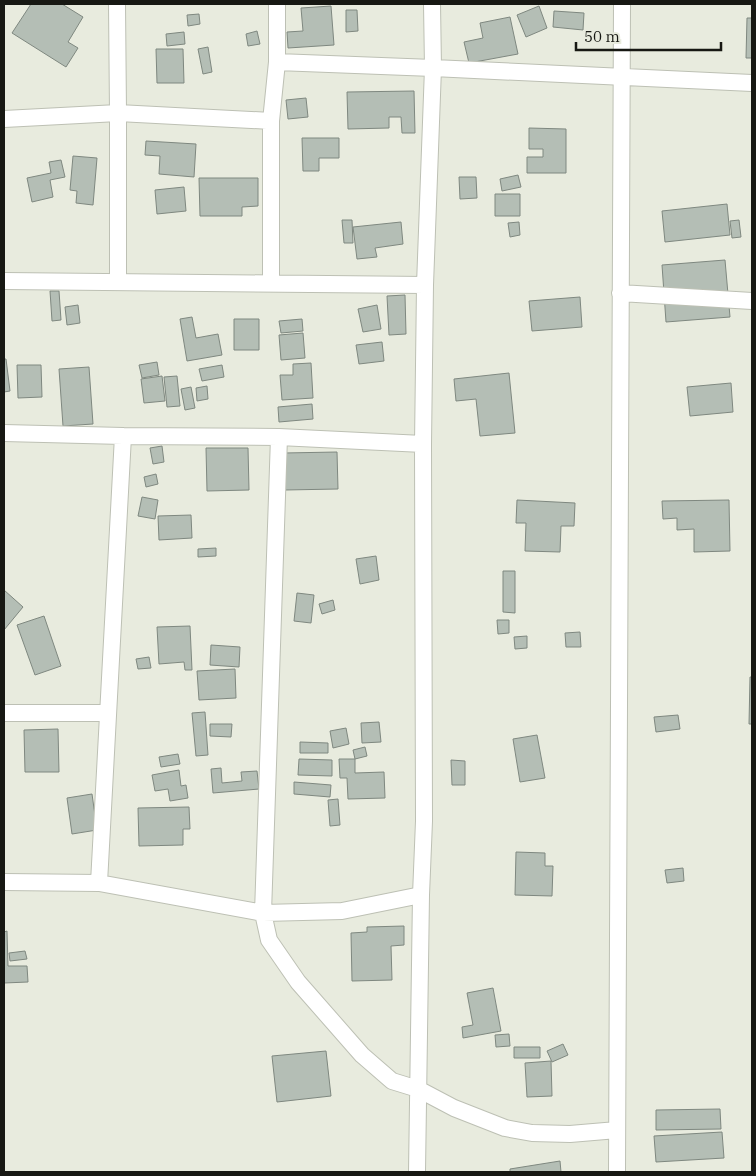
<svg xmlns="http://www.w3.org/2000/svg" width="756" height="1176" font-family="'IBM Plex Serif',serif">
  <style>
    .building { fill: #b4beb5; stroke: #7f8880 }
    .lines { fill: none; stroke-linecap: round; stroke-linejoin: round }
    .street-casing { stroke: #bdc0b4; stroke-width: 18 }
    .street { stroke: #fff; stroke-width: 16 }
  </style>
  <rect width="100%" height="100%" fill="#e8ebde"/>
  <path class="building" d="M31 4H62L83 17 68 42 78 48 66 67 12 33Z
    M331 6 334 45 288 48 287 32 303 31 301 8Z
    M539 6 547 28 526 37 517 15Z
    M346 10H357L358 31 346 32Z
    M554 11 584 13 583 30 553 27Z
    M199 14 200 24 188 26 187 15Z
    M510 17 518 54 469 63 464 42 483 38 480 23Z
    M747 18H752V58H746Z
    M257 31 260 44 248 46 246 34Z
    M184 32 185 44 167 46 166 34Z
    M208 47 212 72 203 74 198 49Z
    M156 49H183L184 83H157Z
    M414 91 415 133H402L401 117H389V128L348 129 347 92Z
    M306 98 308 117 288 119 286 100Z
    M529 128 566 129V173H527V157H543V149H529Z
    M302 138H339V158H319V171H303Z
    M146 141 196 144 194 177 159 174 160 156 145 155Z
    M73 156 97 158 93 205 76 203 77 191 70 190Z
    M61 160 65 177 50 180 53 197 32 202 27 178 51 173 49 162Z
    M518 175 521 187 502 191 500 179Z
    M459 177H476L477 198 460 199Z
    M199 178H258V206L242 207V216H200Z
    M184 187 186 211 157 214 155 190Z
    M495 194H520V216H495Z
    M727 204 730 235 665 242 662 211Z
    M342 220H352L353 243H344Z
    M739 220 741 237 732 238 730 221Z
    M401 222 403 244 375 248 377 257 357 259 353 227Z
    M519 222 520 235 510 237 508 223Z
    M725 260 730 317 666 322 662 265Z
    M50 291H59L61 320 52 321Z
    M405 295 406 334 389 335 387 296Z
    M580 297 582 327 532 331 529 301Z
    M78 305 80 323 67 325 65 307Z
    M377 305 381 329 363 332 358 309Z
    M192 317 196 338 218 334 222 355 187 361 180 319Z
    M234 319H259V350H234Z
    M302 319 303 331 281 333 279 321Z
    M303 333 305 358 281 360 279 335Z
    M382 342 384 361 359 364 356 345Z
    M4 359H6L10 391 4 392Z
    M157 362 159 375 142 378 139 365Z
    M311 363 313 398 282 400 280 375H293V364Z
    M17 365H41L42 397 18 398Z
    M222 365 224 377 202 381 199 369Z
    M89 367 93 424 63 426 59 369Z
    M509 373 515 433 480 436 476 399 456 401 454 379Z
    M162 376 165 401 144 403 141 379Z
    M177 376 180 406 167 407 164 377Z
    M731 383 733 412 690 416 687 387Z
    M207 386 208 399 197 401 196 388Z
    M191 387 195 408 185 410 181 389Z
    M312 404 313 419 279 422 278 407Z
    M162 446 164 462 153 464 150 448Z
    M206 448H248L249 490 207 491Z
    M337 452 338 489 285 490 284 453Z
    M156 474 158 484 146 487 144 477Z
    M142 497 158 500 155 519 138 516Z
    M517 500 575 503 574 526H561L560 552 525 551 526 523H516Z
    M729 500 730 551 694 552V529L677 530V518L663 519 662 501Z
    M191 515 192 538 159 540 158 516Z
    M216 548V556L198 557V549Z
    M376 556 379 580 360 584 356 559Z
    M503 571H515V613L503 612Z
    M4 590 23 607 4 630Z
    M297 593 314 595 311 623 294 621Z
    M333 600 335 610 322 614 319 604Z
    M44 616 61 666 35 675 17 625Z
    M497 620H509V633L498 634Z
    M190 626 192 670H185L184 662 159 664 157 627Z
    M580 632 581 647H566L565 633Z
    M527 636V648L515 649 514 637Z
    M211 645 240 647 239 667 210 665Z
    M149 657 151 668 138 669 136 659Z
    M235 669 236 698 199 700 197 671Z
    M750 677H752V724H749Z
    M205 712 208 755 196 756 192 713Z
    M678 715 680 729 656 732 654 717Z
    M379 722 381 742 362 743 361 723Z
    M210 724H232L231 737 210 736Z
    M346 728 349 744 333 748 330 731Z
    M58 729 59 772H25L24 730Z
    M537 735 545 778 520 782 513 739Z
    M300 742 328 743V753H300Z
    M365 747 367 756 355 759 353 750Z
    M178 754 180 764 161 767 159 757Z
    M299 759 332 760V776L298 775Z
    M339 759H355V773L384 772 385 798 348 799 347 778H340Z
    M451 760 465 761V785H452Z
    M221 768 222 783 242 781 241 772 257 771 259 789 213 793 211 769Z
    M179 770 181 786 186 785 188 798 170 801 168 789 155 791 152 775Z
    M294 782 331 785 330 797 294 794Z
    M92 794 97 830 72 834 67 798Z
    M338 799 340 825 330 826 328 800Z
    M189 807 190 829H183V845L139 846 138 808Z
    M516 852 545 853V866H553L552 896 515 895Z
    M683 868 684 881 667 883 665 870Z
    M404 926V945L391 946 392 980 352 981 351 933 367 932V927Z
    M7 931 8 966H27L28 982 4 983V932Z
    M25 951 27 959 10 961 9 953Z
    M493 988 501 1031 463 1038 462 1027 473 1025 467 993Z
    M509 1034 510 1046 496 1047 495 1035Z
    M563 1044 568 1055 552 1062 547 1051Z
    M514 1047H540V1058H514Z
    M326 1051 331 1096 277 1102 272 1056Z
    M551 1061 552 1096 527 1097 525 1063Z
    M720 1109 721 1129 656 1130V1110Z
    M722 1132 724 1158 656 1162 654 1136Z
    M560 1161 561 1172H510V1169Z"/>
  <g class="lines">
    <defs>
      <path id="street" d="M117 4 118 113V282
        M277 62 433 68 752 83
        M4 119 118 113 271 121
        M4 281 425 285
        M271 283V121L277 62V4
        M620 293 752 301
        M4 433 123 436 279 437 423 444
        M279 437 263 913 269 940 298 982 362 1055 392 1081 418 1089 454 1108 505 1128 532 1133 570 1134 617 1130
        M4 713H108
        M4 882 99 883 263 913 342 911 421 895 424 821 423 444 425 285 433 68 432 4
        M99 883 123 436
        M417 1172 421 895
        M617 1172 622 4"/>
    </defs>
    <use href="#street" class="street-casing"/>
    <use href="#street" class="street"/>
  </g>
  <rect width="756" height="1176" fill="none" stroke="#171813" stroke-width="10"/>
  <path d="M576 42v8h145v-8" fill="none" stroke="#171813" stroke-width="2.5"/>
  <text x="584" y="42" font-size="15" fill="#171813" stroke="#e8ebde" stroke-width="4" paint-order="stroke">50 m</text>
</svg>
